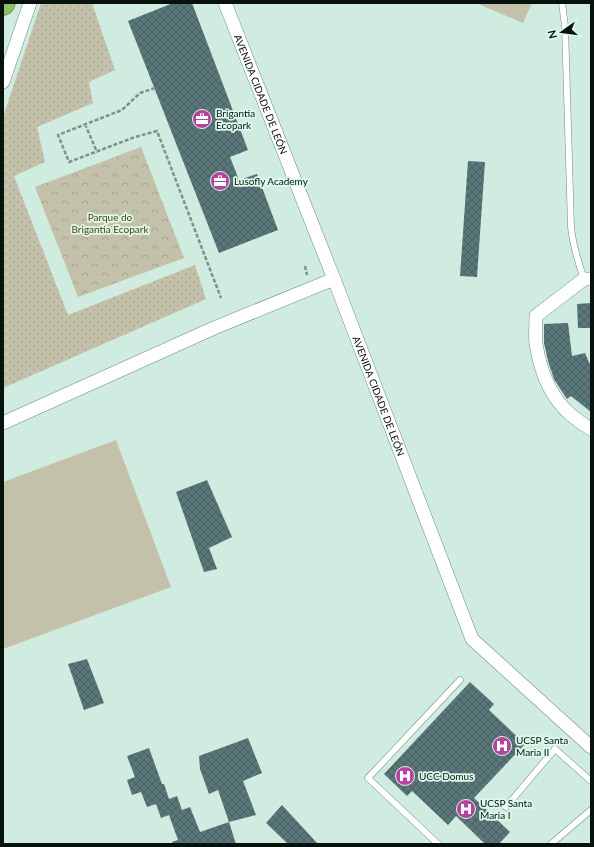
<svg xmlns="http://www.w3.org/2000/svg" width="594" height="847" font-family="Lato,sans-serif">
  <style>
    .grass { fill: url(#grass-dots) }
    .park { fill: url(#park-crowns) }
    .pitch { fill: #c4c1aa }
    .building { fill: url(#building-cross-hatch) }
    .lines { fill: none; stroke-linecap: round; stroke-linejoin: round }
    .service-casing { stroke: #708a7f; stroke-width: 7 }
    .minor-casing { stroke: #708a7f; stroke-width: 14 }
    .trunk-casing { stroke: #4d782f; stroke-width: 23 }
    .path { stroke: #7d9289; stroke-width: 2.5; stroke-dasharray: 4 2; stroke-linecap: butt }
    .service { stroke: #fff; stroke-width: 6 }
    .minor { stroke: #fff; stroke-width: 13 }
    .trunk { stroke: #8fbf67; stroke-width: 22 }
    .labels { text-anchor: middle; stroke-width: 3.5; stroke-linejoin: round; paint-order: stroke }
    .street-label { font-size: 10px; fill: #07110d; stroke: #ddfaed }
    .poi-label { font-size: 10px; fill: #07110d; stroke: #ddfaed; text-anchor: start }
    .park-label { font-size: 10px; fill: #4d4304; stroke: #ddfaed }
  </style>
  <defs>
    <pattern id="grass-dots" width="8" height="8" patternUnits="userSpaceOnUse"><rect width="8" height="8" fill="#c4c1aa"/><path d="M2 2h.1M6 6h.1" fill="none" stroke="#a7a591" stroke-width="1.8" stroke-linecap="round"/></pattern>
    <pattern id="park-crowns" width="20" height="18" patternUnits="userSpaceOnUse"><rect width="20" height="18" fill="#c4c1aa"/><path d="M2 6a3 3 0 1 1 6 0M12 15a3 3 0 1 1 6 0" fill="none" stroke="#a7a591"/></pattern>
    <pattern id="building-cross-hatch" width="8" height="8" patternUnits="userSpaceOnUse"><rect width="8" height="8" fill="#597779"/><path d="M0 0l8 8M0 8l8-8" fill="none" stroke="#486062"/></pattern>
  </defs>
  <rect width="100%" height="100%" fill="#d0ece0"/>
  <path class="grass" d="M41 3H92L115 70 89 82 93 103 37 127 45 162 14 176 68 315 195 265 206 299 3 388V117Z"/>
  <path class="park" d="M141 147 184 258 78 297 35 187Z"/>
  <path class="pitch" d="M476 3H532L523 23Z
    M116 440 171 587 3 649V482Z"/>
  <path class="building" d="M173 3H192L248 150 230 157 239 180 257 174 278 230 219 253 128 21Z
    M468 161 485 162 477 277 460 276Z
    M591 303V328H578L577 304Z
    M568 323 572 356 585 353 591 367V412L571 396 567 399 559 387 554 379 548 361 544 343V324Z
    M207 480 232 537 209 548 217 569 204 572 176 492Z
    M87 659 104 703 84 710 68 664Z
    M470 682 494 704 489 710 525 744 474 798 510 832 499 844H485L456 816 448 825 412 791 407 796 384 774Z
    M248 738 262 773 243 781 256 815 229 822 218 790 209 794 200 769 199 756Z
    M149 748 162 784H164L169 799 177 796 182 810 190 807 200 832 229 822 236 844H173L172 842 178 840 169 815 161 818 156 804 147 807 141 792 132 795 127 780 135 777 127 756Z
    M282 805 318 844H288L266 823Z"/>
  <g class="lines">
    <defs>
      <path id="service" d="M562 3 565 26 571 227C573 245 578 262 584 279
        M506 807 555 749 591 781
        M438 844 368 778 460 680
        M551 844 591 810"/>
      <g id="minor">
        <path id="s1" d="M225 3 334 279 472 639 591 747"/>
        <path d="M3 82 30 3"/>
        <path d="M591 279H584L536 316C536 325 535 335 536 344 540 370 550 397 571 415 577 420 584 425 591 429"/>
        <path d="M3 423 214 328 334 279"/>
      </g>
      <path id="trunk" d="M3 4 4 3"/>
    </defs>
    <use href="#service" class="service-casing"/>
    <use href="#minor" class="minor-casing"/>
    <use href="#trunk" class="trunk-casing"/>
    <path class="path" d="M155 88 140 93 122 110 58 135 69 162 135 137 157 131 221 298
      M85 124 97 152
      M305 266 307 275"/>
    <use href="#service" class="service"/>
    <use href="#minor" class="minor"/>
    <use href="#trunk" class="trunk"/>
  </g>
  <defs>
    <symbol id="office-disc" viewBox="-11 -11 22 22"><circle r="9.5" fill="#b544a0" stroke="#ddfaed"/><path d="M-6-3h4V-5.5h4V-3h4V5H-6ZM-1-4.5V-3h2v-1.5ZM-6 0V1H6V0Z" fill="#fff"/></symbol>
    <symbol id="hospital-disc" viewBox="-11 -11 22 22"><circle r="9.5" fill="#b544a0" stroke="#ddfaed"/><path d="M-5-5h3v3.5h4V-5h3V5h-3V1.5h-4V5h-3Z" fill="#fff"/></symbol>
  </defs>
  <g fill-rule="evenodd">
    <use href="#office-disc" x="191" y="108" width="22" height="22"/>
    <use href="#office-disc" x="209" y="170" width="22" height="22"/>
    <use href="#hospital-disc" x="491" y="735" width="22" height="22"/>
    <use href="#hospital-disc" x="394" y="765" width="22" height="22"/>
    <use href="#hospital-disc" x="455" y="798" width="22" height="22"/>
  </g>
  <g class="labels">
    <g class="street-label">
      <text dy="4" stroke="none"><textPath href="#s1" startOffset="98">AVENIDA CIDADE DE LEÓN</textPath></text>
      <text dy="4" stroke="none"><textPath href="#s1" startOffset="422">AVENIDA CIDADE DE LEÓN</textPath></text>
    </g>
    <g class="poi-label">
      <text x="216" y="117">Brigantia<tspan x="216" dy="12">Ecopark</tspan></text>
      <text x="234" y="185">Lusofly Academy</text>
      <text x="516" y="744">UCSP Santa<tspan x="516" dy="12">Maria II</tspan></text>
      <text x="419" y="780">UCC Domus</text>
      <text x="480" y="807">UCSP Santa<tspan x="480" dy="12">Maria I</tspan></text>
    </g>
    <g class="park-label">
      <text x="110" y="221">Parque do<tspan x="110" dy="12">Brigantia Ecopark</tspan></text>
    </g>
  </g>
  <rect width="594" height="847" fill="none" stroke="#07110d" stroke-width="8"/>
  <g transform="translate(562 32) rotate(256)" stroke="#ddfaed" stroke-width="3" paint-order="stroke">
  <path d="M0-3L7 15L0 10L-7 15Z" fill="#07110d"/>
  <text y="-6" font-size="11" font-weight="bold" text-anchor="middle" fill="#07110d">N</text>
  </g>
</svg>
